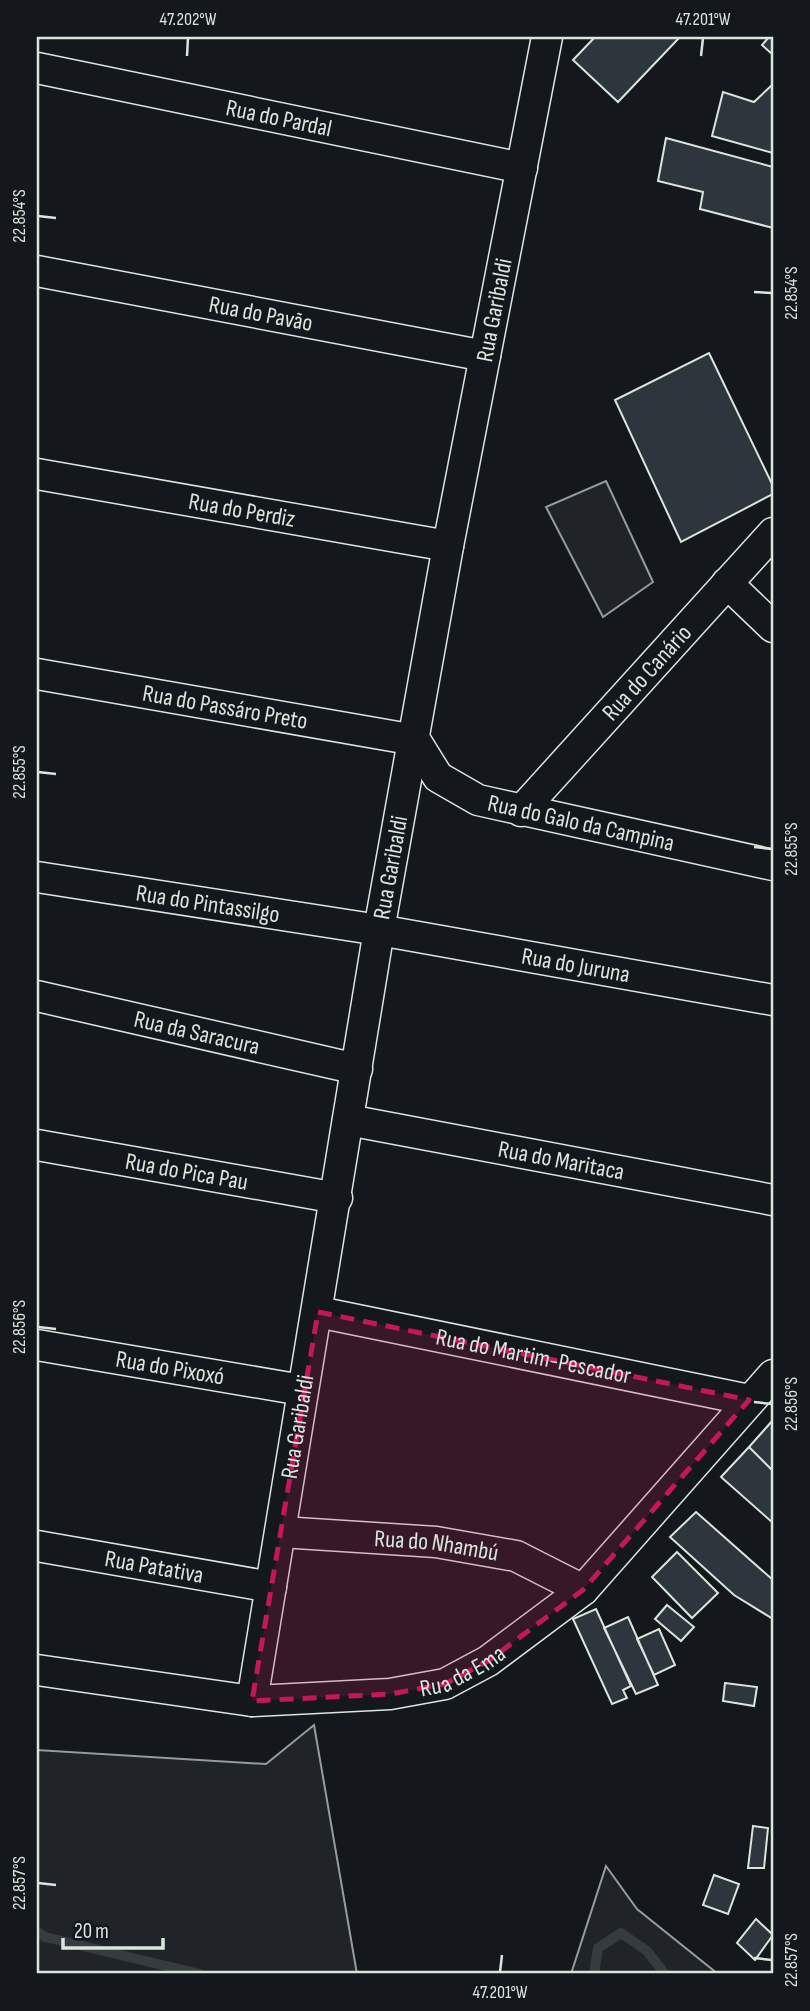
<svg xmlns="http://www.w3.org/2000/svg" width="810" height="2011" font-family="'Sofia Sans Condensed',sans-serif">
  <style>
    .green { fill: #202428; stroke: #939e99; stroke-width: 2 }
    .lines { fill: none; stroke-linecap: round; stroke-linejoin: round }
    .stream { stroke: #363b3e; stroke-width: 10 }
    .building { fill: #2c363c; stroke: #d8e6dc; stroke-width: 2 }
    .street-casing { stroke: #d8e6dc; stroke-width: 33 }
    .street { stroke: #14181c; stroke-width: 30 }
    .marked { fill: #c2185b; fill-opacity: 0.2; stroke: #c2185b; stroke-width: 5; stroke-dasharray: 14 9; stroke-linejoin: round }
    .ticks { fill: none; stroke: #d8e6dc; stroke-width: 2.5 }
    .labels { text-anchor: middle; stroke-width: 5; stroke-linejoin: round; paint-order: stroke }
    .street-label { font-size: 24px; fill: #d8e6dc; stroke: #14181c }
    .neatline { fill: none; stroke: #d8e6dc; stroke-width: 2.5 }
    .ticks-label { font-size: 18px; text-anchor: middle; fill: #d8e6dc }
  </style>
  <rect width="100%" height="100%" fill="#14181c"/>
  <path class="green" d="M606 481 653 582 603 617 546 507Z
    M314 1725 357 1974H37V1750L266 1764Z
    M606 1866 637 1909 718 1974H571Z"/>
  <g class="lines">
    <path class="stream" d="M37 1932 45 1937 200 1974
      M594 1974 598 1948 621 1933 647 1951 665 1974"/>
  </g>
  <path class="building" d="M595 37H680L618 102 573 60Z
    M769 37H773V55L762 45Z
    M773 84V153L712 136 723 92 754 102Z
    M666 138 773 167V228L700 209 703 192 658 181Z
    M709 353 773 486V494L681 542 615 400Z
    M773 1420V1471L749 1447Z
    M749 1447 773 1471V1523L721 1477Z
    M696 1512 773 1580V1619L734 1595 670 1537Z
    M677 1552 718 1593 692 1618 652 1577Z
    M667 1605 694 1627 681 1641 655 1619Z
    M596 1609 631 1686 623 1690 627 1698 612 1704 573 1619Z
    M628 1617 658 1685 636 1694 604 1628Z
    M659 1629 675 1665 654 1675 637 1639Z
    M725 1683 757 1687 754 1706 723 1701Z
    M753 1826 768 1828 764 1868H748Z
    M714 1875 739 1884 728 1914 703 1905Z
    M756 1919 773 1935 755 1960 737 1943Z"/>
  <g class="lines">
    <defs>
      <g id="street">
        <path id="s1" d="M37 68 522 168"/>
        <path id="s2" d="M37 271 485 356"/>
        <path id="s3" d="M37 474 448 546"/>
        <path d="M727 583 773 627"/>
        <path id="s4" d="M37 674 415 740 438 777 478 800 773 865"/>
        <path id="s5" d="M521 811 773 533"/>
        <path id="s6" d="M37 877 379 930 773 1000"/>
        <path id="s7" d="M37 996 357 1069"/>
        <path id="s8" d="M348 1120 773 1200"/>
        <path id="s9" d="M37 1145 337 1198"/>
        <path id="s10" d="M318 1312 749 1400"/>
        <path id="s11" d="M37 1345 302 1390"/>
        <path id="s12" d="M281 1532 436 1542 516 1556 583 1590"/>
        <path id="s13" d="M37 1546 271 1587"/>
        <path id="s14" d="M37 1670 252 1701 390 1694 445 1684 488 1661 583 1590 773 1375"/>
        <path id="s15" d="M252 1701 379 930 448 546 547 37"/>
      </g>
    </defs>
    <use href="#street" class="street-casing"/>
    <use href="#street" class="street"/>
  </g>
  <path class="marked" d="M318 1312 749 1400 583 1590 488 1661 445 1684 390 1694 252 1701Z"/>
  <path class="ticks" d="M187 56 188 38M701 56 703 38M38 216 56 218M754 292 772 293M38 772 56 774M754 847 772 849M38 1327 56 1329M754 1402 772 1404M38 1883 56 1885M754 1958 772 1960M500 1972 502 1955"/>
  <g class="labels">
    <g class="street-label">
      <text dy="8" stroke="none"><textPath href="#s1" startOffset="247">Rua do Pardal</textPath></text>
      <text dy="8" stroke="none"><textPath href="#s15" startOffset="1412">Rua Garibaldi</textPath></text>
      <text dy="8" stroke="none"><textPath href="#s2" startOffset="228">Rua do Pavão</textPath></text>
      <text dy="8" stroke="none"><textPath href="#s3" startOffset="208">Rua do Perdiz</textPath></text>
      <text dy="8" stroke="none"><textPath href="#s5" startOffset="187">Rua do Canário</textPath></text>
      <text dy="8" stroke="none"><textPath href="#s4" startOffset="191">Rua do Passáro Preto</textPath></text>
      <text dy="8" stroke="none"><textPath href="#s4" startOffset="579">Rua do Galo da Campina</textPath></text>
      <text dy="8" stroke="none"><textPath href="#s15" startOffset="845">Rua Garibaldi</textPath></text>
      <text dy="8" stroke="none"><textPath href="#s6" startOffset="173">Rua do Pintassilgo</textPath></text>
      <text dy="8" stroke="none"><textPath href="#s6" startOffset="546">Rua do Juruna</textPath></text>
      <text dy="8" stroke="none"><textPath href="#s7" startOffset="164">Rua da Saracura</textPath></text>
      <text dy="8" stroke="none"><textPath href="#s8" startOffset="217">Rua do Maritaca</textPath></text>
      <text dy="8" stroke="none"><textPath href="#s9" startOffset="152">Rua do Pica Pau</textPath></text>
      <text dy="8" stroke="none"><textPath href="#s10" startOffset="220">Rua do Martim-Pescador</textPath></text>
      <text dy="8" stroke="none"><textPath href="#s11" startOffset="135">Rua do Pixoxó</textPath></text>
      <text dy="8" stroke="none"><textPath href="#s15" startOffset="278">Rua Garibaldi</textPath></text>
      <text dy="8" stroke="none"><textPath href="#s12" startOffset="156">Rua do Nhambú</textPath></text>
      <text dy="8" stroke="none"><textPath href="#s13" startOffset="119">Rua Patativa</textPath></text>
      <text dy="8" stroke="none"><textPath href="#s14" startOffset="432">Rua da Ema</textPath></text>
    </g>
  </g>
  <rect width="810" height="2011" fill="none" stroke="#14181c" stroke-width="77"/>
  <path d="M63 1938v10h100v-10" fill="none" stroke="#d8e6dc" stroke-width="3.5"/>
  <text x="74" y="1938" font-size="21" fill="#d8e6dc" stroke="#14181c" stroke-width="5" paint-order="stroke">20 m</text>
  <rect x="38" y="38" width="734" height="1934" class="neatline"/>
  <g class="ticks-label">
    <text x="188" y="25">47.202°W</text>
    <text x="703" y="25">47.201°W</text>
    <text transform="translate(19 216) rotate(-90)" y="6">22.854°S</text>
    <text transform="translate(791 293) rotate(-90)" y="6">22.854°S</text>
    <text transform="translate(19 772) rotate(-90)" y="6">22.855°S</text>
    <text transform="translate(791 849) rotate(-90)" y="6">22.855°S</text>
    <text transform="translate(19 1327) rotate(-90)" y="6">22.856°S</text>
    <text transform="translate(791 1404) rotate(-90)" y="6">22.856°S</text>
    <text transform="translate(19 1883) rotate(-90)" y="6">22.857°S</text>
    <text transform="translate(791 1960) rotate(-90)" y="6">22.857°S</text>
    <text x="500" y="1998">47.201°W</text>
  </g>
</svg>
